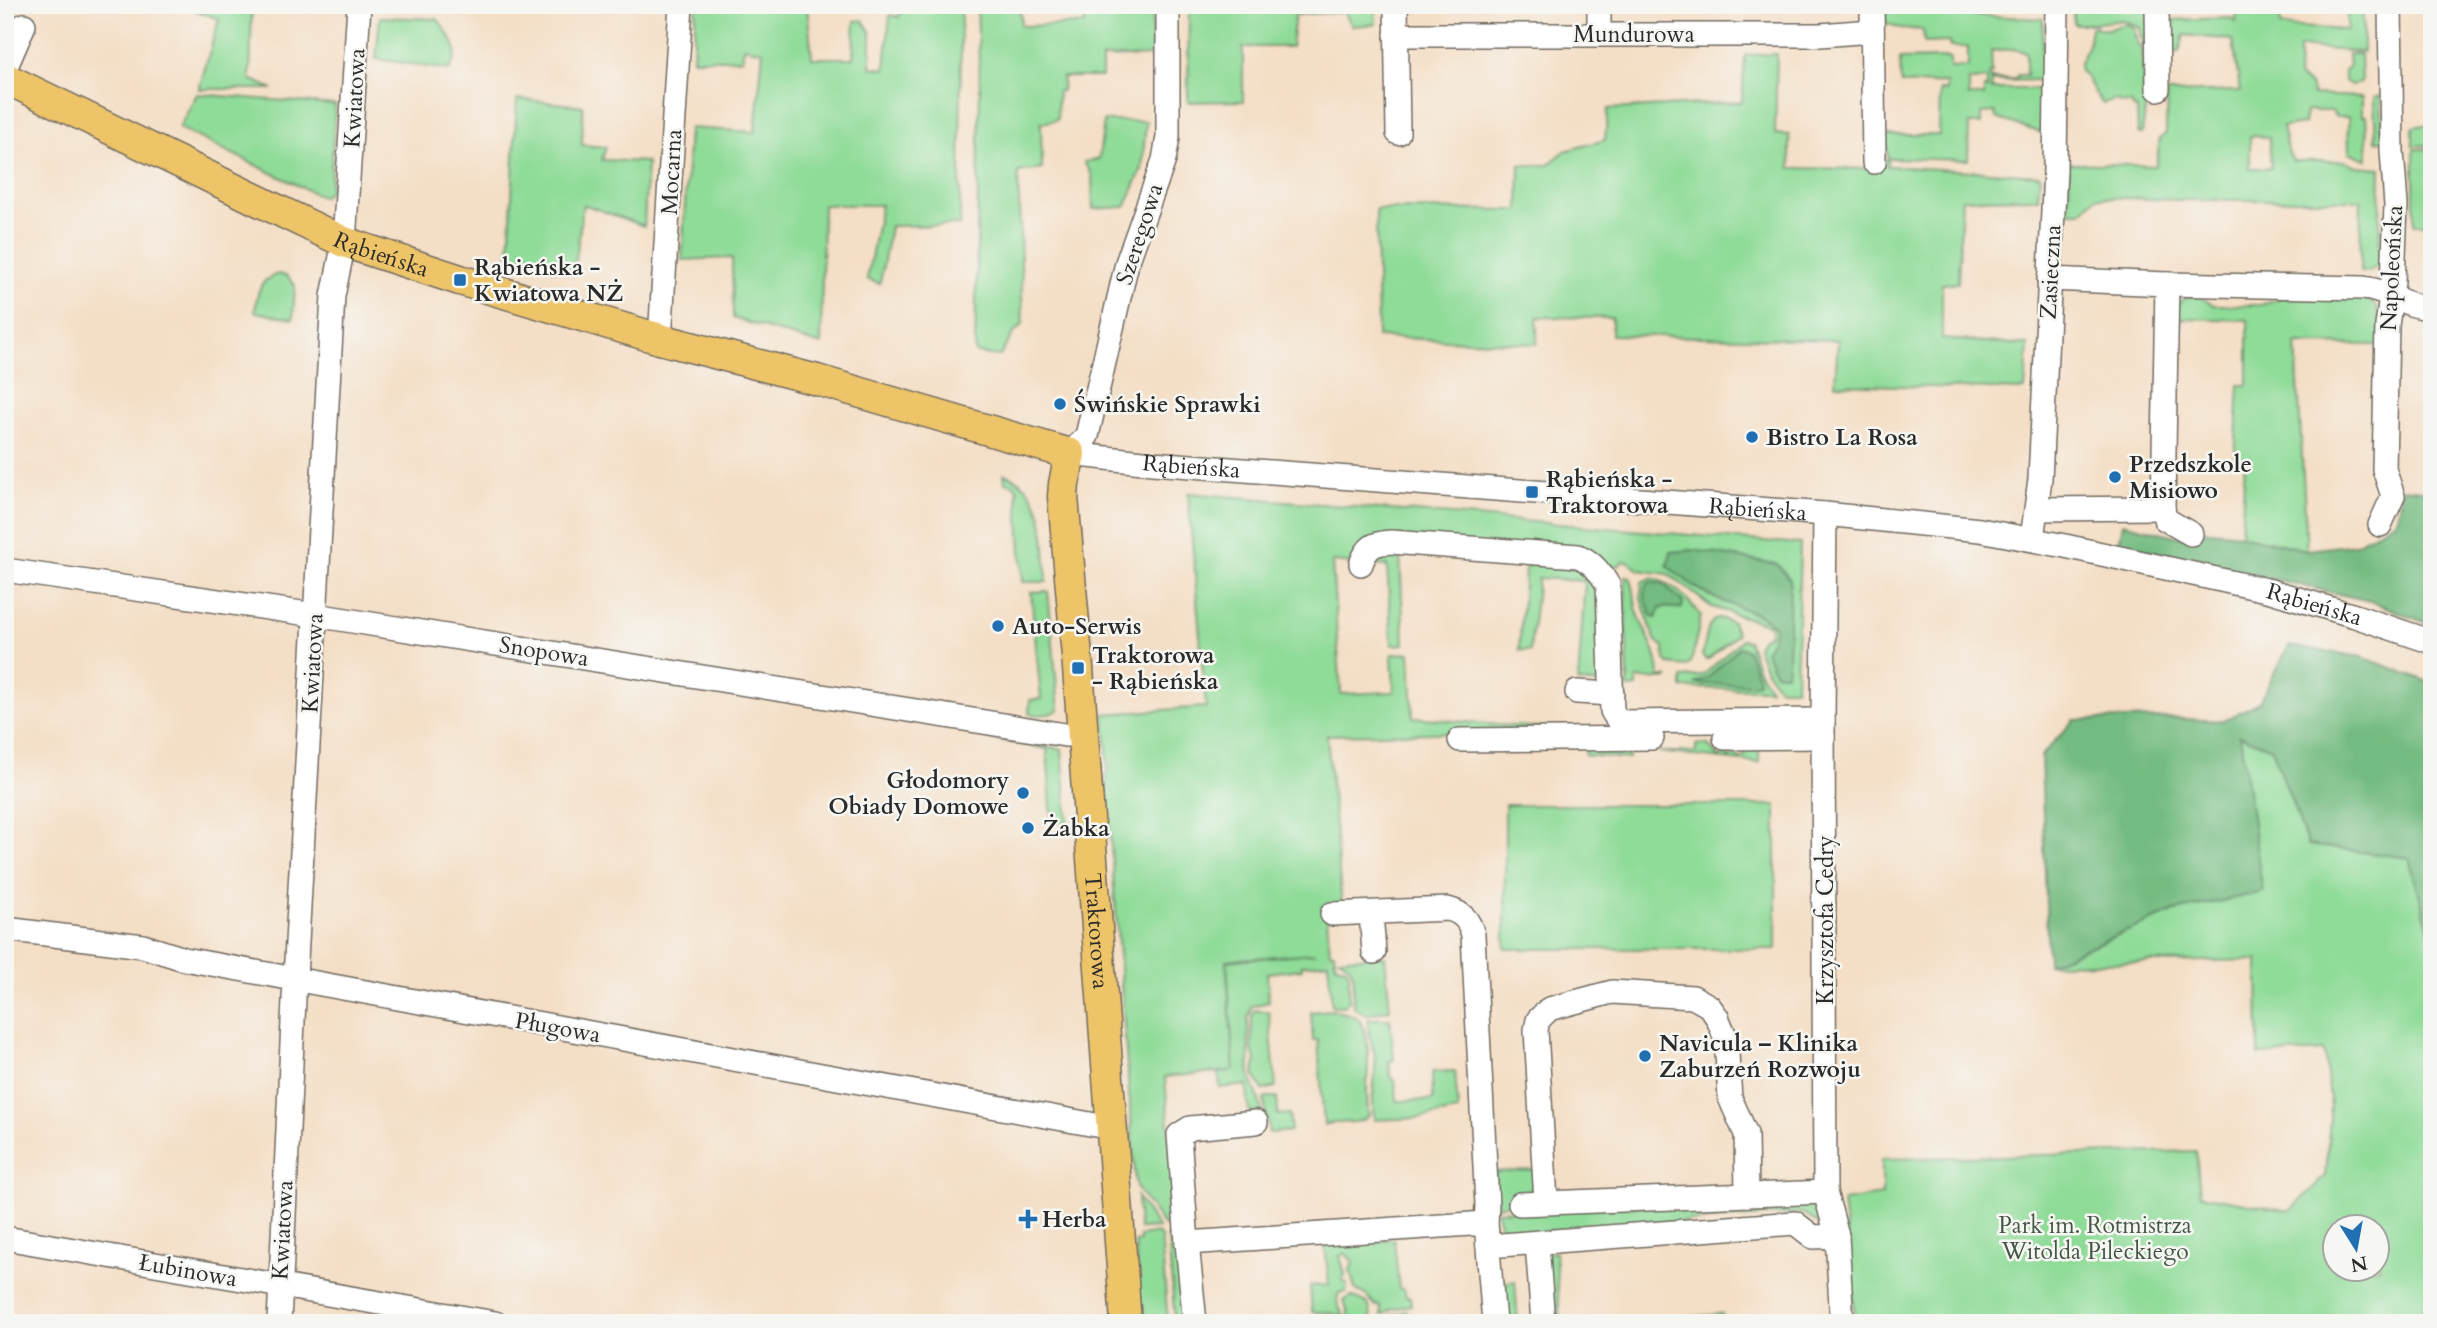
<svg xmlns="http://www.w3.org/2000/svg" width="2437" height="1328" font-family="Cardo,serif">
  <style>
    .green { fill: #8fdb98; stroke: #5d8362; stroke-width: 2; fill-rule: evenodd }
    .forest { fill: #73bb80; stroke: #4f7356; stroke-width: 2 }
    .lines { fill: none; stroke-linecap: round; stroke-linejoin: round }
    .minor-casing { stroke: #716a61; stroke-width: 26 }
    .major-casing { stroke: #716a61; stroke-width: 33 }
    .minor { stroke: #fff; stroke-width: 23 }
    .major { stroke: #eec469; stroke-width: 30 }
    .poi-dot { fill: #1f6fb2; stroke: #f6f6f2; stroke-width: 2.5 }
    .labels { text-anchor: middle; stroke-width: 5; stroke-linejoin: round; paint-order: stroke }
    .street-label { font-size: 23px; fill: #2b2b2b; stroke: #f6f6f2 }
    .poi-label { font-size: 23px; font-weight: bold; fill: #2b2b2b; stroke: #f6f6f2; text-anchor: start }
    .park-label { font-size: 23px; fill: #445746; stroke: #f6f6f2 }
  </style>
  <rect width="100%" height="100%" fill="#f6f6f2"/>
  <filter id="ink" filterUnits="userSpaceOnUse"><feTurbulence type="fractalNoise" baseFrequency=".0143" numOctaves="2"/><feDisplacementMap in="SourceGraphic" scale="14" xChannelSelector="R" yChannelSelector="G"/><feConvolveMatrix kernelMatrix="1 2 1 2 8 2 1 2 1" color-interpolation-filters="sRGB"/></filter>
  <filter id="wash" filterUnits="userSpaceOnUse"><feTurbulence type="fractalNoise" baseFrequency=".00686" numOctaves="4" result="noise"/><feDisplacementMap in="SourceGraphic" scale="28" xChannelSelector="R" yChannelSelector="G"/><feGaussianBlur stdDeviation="1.57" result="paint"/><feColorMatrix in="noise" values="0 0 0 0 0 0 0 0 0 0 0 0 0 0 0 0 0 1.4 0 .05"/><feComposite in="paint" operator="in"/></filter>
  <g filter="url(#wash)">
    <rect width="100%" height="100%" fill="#f4dec5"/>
    <path class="green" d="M181 5H252L250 79 273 89H199L219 19Z
      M696 5H807L812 58H853L855 21 863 20 871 33V67L885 69 890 15 899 17 902 5 917 10 919 5H961L960 225 890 226 880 284 867 279 881 205H823L821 345 733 318 732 258 682 260 689 128 755 132 763 51 744 47 742 59H693Z
      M977 5H1020L1021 26 1085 24V5H1152V56L1102 58V77H1063L1062 91H1058L1057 120 1041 123 1042 169 1018 172 1023 324 1013 334 1000 356 975 353 980 87Z
      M1189 5H1376V24L1352 26 1344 12 1295 15 1291 47H1243V101L1188 102Z
      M1886 5H1962V13L1969 15 2043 19 2042 80 1992 81 1991 89H2042V133L1996 118 1995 112 1981 113V124H1969L1968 160 1889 158 1887 166 2040 175 2038 198 1962 199 1958 283 1942 284V339L2028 345 2025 390 1835 384 1838 340 1612 335V318L1537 317V344L1378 337 1376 209 1519 210 1520 165H1548L1565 151 1605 140 1608 109 1742 102 1745 55 1777 54 1775 134 1789 135 1791 168 1878 169 1888 158 1885 135H1939L1940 90 1946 91 1947 83 1901 84 1900 59 1950 58V68L1968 67V47H1950L1949 42 1924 43 1923 30 1900 28 1886 23ZM2014 49 2026 52V75H2017L2016 79H1990L1989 74 1992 73 1991 51ZM1987 79V88H1984V96H1969V80Z
      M2072 5H2148V49L2144 47 2139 27 2124 20 2090 24H2074Z
      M2237 5H2281L2280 26 2347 30V7L2333 5H2363V52L2299 47 2298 77 2310 85 2313 95 2362 97V116H2366L2368 160 2349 152 2348 117H2336L2331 111H2306L2304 124 2282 127 2287 149 2293 161H2345L2357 166 2381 168 2379 265 2369 271 2360 272 2361 200H2177L2096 197 2081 212H2068L2069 163 2156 166 2160 139 2166 133 2167 93 2240 91 2233 40 2184 35 2179 52H2172V20L2232 18 2236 22ZM2250 136 2269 137 2271 168H2250Z
      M380 17 438 19C450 39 464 48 449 70L376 59Z
      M2127 24 2134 28 2137 43 2143 51V92L2146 103 2142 134 2138 133 2137 109 2133 108 2132 104 2121 103 2115 100 2103 104C2093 93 2091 80 2080 71L2079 65 2088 47 2091 28 2095 26C2106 34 2116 25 2127 24Z
      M2348 54H2360L2361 83 2351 85 2345 81V70L2349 67Z
      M197 94 335 105 330 190 322 197 179 128Z
      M2379 96 2381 97 2383 140 2376 141 2374 97Z
      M517 99 583 106 582 145 606 147 602 160 647 162 644 226 583 204 574 275 509 256Z
      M1104 121H1146L1142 169 1125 207 1093 209 1092 175 1084 162 1099 159Z
      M2424 125 2432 128V146L2413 145V127Z
      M2414 149H2432V224H2414Z
      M278 274 287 276 295 285 293 319 255 312C257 294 258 280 278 274Z
      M2193 296H2199L2213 305H2261L2282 297 2363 298C2386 305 2380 325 2379 345L2296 344 2307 550 2241 535 2245 461 2235 459 2239 385H2248V320L2181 318 2180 343 2175 342 2177 304 2186 297Z
      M1004 474C1049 487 1044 543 1047 582H1023L1017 489 1013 484 1005 482Z
      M1188 493 1800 544 1796 688H1779L1766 670 1757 647 1761 639 1770 634V625L1712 607 1668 574 1639 570 1629 562 1624 561 1618 566H1604L1400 536 1354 564 1332 562 1341 694 1394 692 1392 654 1410 653 1413 717 1507 726 1602 730 1327 735 1342 907 1326 908 1330 952H1334L1335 964 1346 968 1349 974V1001L1343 1006H1332L1328 962 1302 965V969L1267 973 1269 1002 1252 1006 1248 1019 1250 1075C1254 1090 1259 1096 1262 1112L1249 1113 1247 1085 1220 1088 1219 1073 1231 1071 1165 1077 1177 1225 1164 1226 1136 1187 1106 778 1108 766 1104 714 1206 707ZM1315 953 1227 961 1234 1071 1226 960Z
      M1395 552 1400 555 1404 644 1392 645 1387 566 1375 565 1376 557 1381 553Z
      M1530 563 1581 567 1598 585 1603 684 1578 682 1585 581 1538 578 1530 651 1519 650 1525 569Z
      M1625 576 1630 577C1635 587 1634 600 1637 611 1645 633 1659 653 1659 677H1668V679H1637V687L1628 688Z
      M1651 578C1676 584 1685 597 1701 616L1691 663 1687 666 1668 664 1665 659 1664 647 1656 642 1641 599 1642 582Z
      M1048 591 1059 710C1049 716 1041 715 1029 714L1030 700 1041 699 1031 592Z
      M1719 618 1732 622 1737 634 1709 659H1705L1702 655 1709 626 1715 619Z
      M1742 639 1748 641 1758 670 1770 689 1682 688V678L1700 676 1707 672Z
      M2239 735 2272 748 2308 845 2432 844V1323H1856L1843 1201 1882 1195V1159L2196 1151 2200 1195 2290 1211 2325 1176 2331 1107 2324 1051 2259 1055 2258 960 2048 964 2175 911 2257 893 2256 846ZM2336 1226H2378V1268H2336Z
      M986 738 1062 749 1068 822 1052 823 1047 749Z
      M1737 741 1759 742V763L1658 752H1696V744L1708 745 1719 758 1725 753 1730 758 1735 754 1741 759 1746 754Z
      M1628 745 1629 759 1585 755 1584 746Z
      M1505 805H1776V949H1505Z
      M1385 956 1390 1009 1365 1015 1353 1006C1352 984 1361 971 1339 958Z
      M1255 1010 1269 1012 1276 1087 1263 1090 1254 1075 1256 1060 1252 1049V1016Z
      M1332 1010 1355 1016C1379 1040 1361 1085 1369 1115 1359 1127 1338 1120 1324 1125L1318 1040H1313L1311 1012Z
      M1369 1019H1390L1394 1060 1389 1061 1391 1079 1395 1080 1397 1101 1433 1100 1432 1072 1455 1071 1458 1111 1419 1118 1375 1120C1369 1099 1377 1078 1375 1057 1374 1044 1365 1032 1369 1019Z
      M1266 1097H1277L1278 1115 1289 1114 1291 1131 1269 1133 1264 1099Z
      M1535 1170 1534 1183 1529 1197 1519 1202 1497 1206 1495 1172Z
      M1137 1197 1158 1228 1139 1229Z
      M1811 1200 1818 1205 1829 1227 1820 1226 1803 1213 1504 1235 1496 1211Z
      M1179 1232 1185 1323H1175L1168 1236 1170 1233Z
      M1158 1233 1161 1237 1168 1323H1141L1135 1242 1140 1241V1236Z
      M1394 1239 1399 1289H1404L1406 1297H1410L1411 1305 1392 1309 1381 1316V1308L1378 1305 1376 1306 1367 1296 1355 1289 1350 1270 1353 1262 1345 1253 1340 1256 1345 1275 1342 1281 1347 1284 1346 1292 1339 1293C1334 1301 1340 1309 1344 1317L1332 1313 1312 1312 1310 1286 1329 1285 1325 1245Z
      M1555 1252 1560 1320 1551 1321 1547 1253Z
      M1515 1281 1518 1323H1503L1499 1283Z
      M1351 1296C1373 1304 1368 1302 1372 1323H1348V1313L1344 1301Z
      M1407 1311 1408 1323H1380L1391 1315Z
      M1722 1314 1723 1323H1677V1318Z"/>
    <path class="forest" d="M2402 488 2432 491V625L2370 601 2119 544 2123 523 2183 538 2192 529 2231 533 2307 550 2356 544 2397 519Z
      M1694 550 1777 564 1790 579 1788 667 1786 673H1775L1765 651 1773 637 1775 626C1758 612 1739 608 1719 600 1700 592 1683 579 1667 566L1671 552Z
      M1651 582 1664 585 1683 602 1682 608C1673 609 1668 606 1660 608L1656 618 1652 616 1645 599 1646 586Z
      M2289 646 2362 657 2432 683V942L2409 858 2308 845 2272 748 2240 735 2263 892 2175 911 2048 964 2041 756 2074 720 2167 718 2223 721 2259 702Z
      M1739 647 1747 650 1759 680 1756 684H1695L1710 676Z
      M2432 1174V1323H2420L2429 1291 2424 1200Z"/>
  </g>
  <g filter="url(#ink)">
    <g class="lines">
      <defs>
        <g id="minor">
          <path d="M1396 5 1398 133"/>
          <path d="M1599 5V34"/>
          <path d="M1872 5 1874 162"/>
          <path d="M2157 5 2158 89"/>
          <path d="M1396 35H1820L1872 31"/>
          <path d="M5 69 24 25"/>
          <path d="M2049 279 2167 284 2363 288C2388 290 2404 307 2432 308"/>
          <path d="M2167 284 2163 508 2165 519 2191 534"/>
          <path d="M660 339 681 5"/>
          <path id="s1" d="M1070 454 1152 463 1825 514 1980 530 2065 546 2271 591 2355 616 2432 642"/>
          <path d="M1070 454 1087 436 1127 263 1164 160 1168 137V5"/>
          <path d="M2038 509 2163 508"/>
          <path d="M1825 514 1823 720 1825 1192 1837 1236 1842 1323"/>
          <path d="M2380 525 2393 496 2384 469 2387 326 2393 282 2396 205 2392 151 2390 5"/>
          <path d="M2032 539 2040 479 2055 170 2057 5"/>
          <path d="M1361 564C1367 547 1373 543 1391 542L1578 556C1592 561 1601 573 1608 585L1612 711 1619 722 1823 720"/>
          <path d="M5 570 315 615 1065 735H1083"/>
          <path d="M1577 692 1612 694"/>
          <path d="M1725 738 1823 737"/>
          <path d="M1460 740 1652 738"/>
          <path d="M1371 913 1374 952"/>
          <path d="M1332 914 1448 909C1463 913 1469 920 1473 935L1487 1205 1486 1223"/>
          <path d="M5 929 143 946 184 959 1112 1128"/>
          <path d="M1546 1202 1536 1030 1538 1020 1549 1009 1612 992 1693 997 1709 1006 1717 1017 1726 1039 1730 1098 1746 1134 1747 1195"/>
          <path d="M1520 1204 1825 1192"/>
          <path d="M5 1238 495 1323"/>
          <path d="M1187 1243 1179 1135 1190 1128 1256 1122"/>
          <path d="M1537 1243 1543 1323"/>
          <path d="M1488 1246 1795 1223 1813 1237 1837 1236"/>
          <path d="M279 1323 295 978 333 296 344 242 359 5"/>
          <path d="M1195 1323 1187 1243 1486 1223 1494 1323"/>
        </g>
        <g id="major">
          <path id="s2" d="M5 78 344 242 460 280 660 339 817 380 1070 454 1064 484 1063 497 1078 668 1126 1323"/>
        </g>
      </defs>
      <use href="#minor" class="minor-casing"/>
      <use href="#major" class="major-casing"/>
      <use href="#minor" class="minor"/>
      <use href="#major" class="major"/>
    </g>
  </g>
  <g class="poi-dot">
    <rect x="453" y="273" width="14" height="14" rx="3.5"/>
    <circle cx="1060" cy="404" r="7"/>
    <circle cx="1752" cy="437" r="7"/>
    <circle cx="2115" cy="477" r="7"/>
    <rect x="1525" y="485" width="14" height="14" rx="3.5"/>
    <circle cx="998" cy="626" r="7"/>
    <rect x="1071" y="661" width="14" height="14" rx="3.5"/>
    <circle cx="1023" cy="793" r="7"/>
    <circle cx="1028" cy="828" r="7"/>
    <circle cx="1645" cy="1056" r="7"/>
    <path d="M1024.5 1208.5h7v7h7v7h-7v7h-7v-7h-7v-7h7z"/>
  </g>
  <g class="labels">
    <g class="street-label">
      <text x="1634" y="42">Mundurowa</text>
      <text transform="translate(354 98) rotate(-87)" y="8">Kwiatowa</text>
      <text transform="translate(671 172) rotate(-87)" y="8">Mocarna</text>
      <text transform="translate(1139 234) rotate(-72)" y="8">Szeregowa</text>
      <text dy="8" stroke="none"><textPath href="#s2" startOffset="416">Rąbieńska</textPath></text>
      <text transform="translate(2391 268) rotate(-87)" y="8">Napoleońska</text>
      <text transform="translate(2050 272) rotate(-87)" y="8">Zasieczna</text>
      <text dy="8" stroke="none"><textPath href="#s1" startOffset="122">Rąbieńska</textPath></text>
      <text dy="8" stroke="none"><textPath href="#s1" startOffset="690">Rąbieńska</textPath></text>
      <text dy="8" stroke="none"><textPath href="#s1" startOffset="1256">Rąbieńska</textPath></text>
      <text transform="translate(544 651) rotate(9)" y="8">Snopowa</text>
      <text transform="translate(312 663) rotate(-87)" y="8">Kwiatowa</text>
      <text transform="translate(1825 920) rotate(-90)" y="8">Krzysztofa Cedry</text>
      <text dy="8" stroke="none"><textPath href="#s2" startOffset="1612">Traktorowa</textPath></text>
      <text transform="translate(558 1027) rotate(10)" y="8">Pługowa</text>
      <text transform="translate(282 1230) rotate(-87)" y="8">Kwiatowa</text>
      <text transform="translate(188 1270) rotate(10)" y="8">Łubinowa</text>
    </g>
    <g class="poi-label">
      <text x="474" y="275">Rąbieńska -<tspan x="474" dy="26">Kwiatowa NŻ</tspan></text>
      <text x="1074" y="412">Świńskie Sprawki</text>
      <text x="1766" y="445">Bistro La Rosa</text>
      <text x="2129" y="472">Przedszkole<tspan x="2129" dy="26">Misiowo</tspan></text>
      <text x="1546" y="487">Rąbieńska -<tspan x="1546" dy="26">Traktorowa</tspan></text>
      <text x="1012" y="634">Auto-Serwis</text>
      <text x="1092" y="663">Traktorowa<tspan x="1092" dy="26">- Rąbieńska</tspan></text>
      <text x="1009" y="788" text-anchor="end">Głodomory<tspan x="1009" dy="26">Obiady Domowe</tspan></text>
      <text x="1042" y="836">Żabka</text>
      <text x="1659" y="1051">Navicula – Klinika<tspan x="1659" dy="26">Zaburzeń Rozwoju</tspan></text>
      <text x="1042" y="1227">Herba</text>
    </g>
    <g class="park-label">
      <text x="2095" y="1233">Park im. Rotmistrza<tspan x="2095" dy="26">Witolda Pileckiego</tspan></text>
    </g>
  </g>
  <rect width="2437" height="1328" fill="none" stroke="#f6f6f2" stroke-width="28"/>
  <g transform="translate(2356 1248) rotate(169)"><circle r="33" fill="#f6f6f2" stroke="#a5a5a2" stroke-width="2"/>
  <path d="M0-5L12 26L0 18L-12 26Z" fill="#1f6fb2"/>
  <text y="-10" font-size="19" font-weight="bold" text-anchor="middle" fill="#2b2b2b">N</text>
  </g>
</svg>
